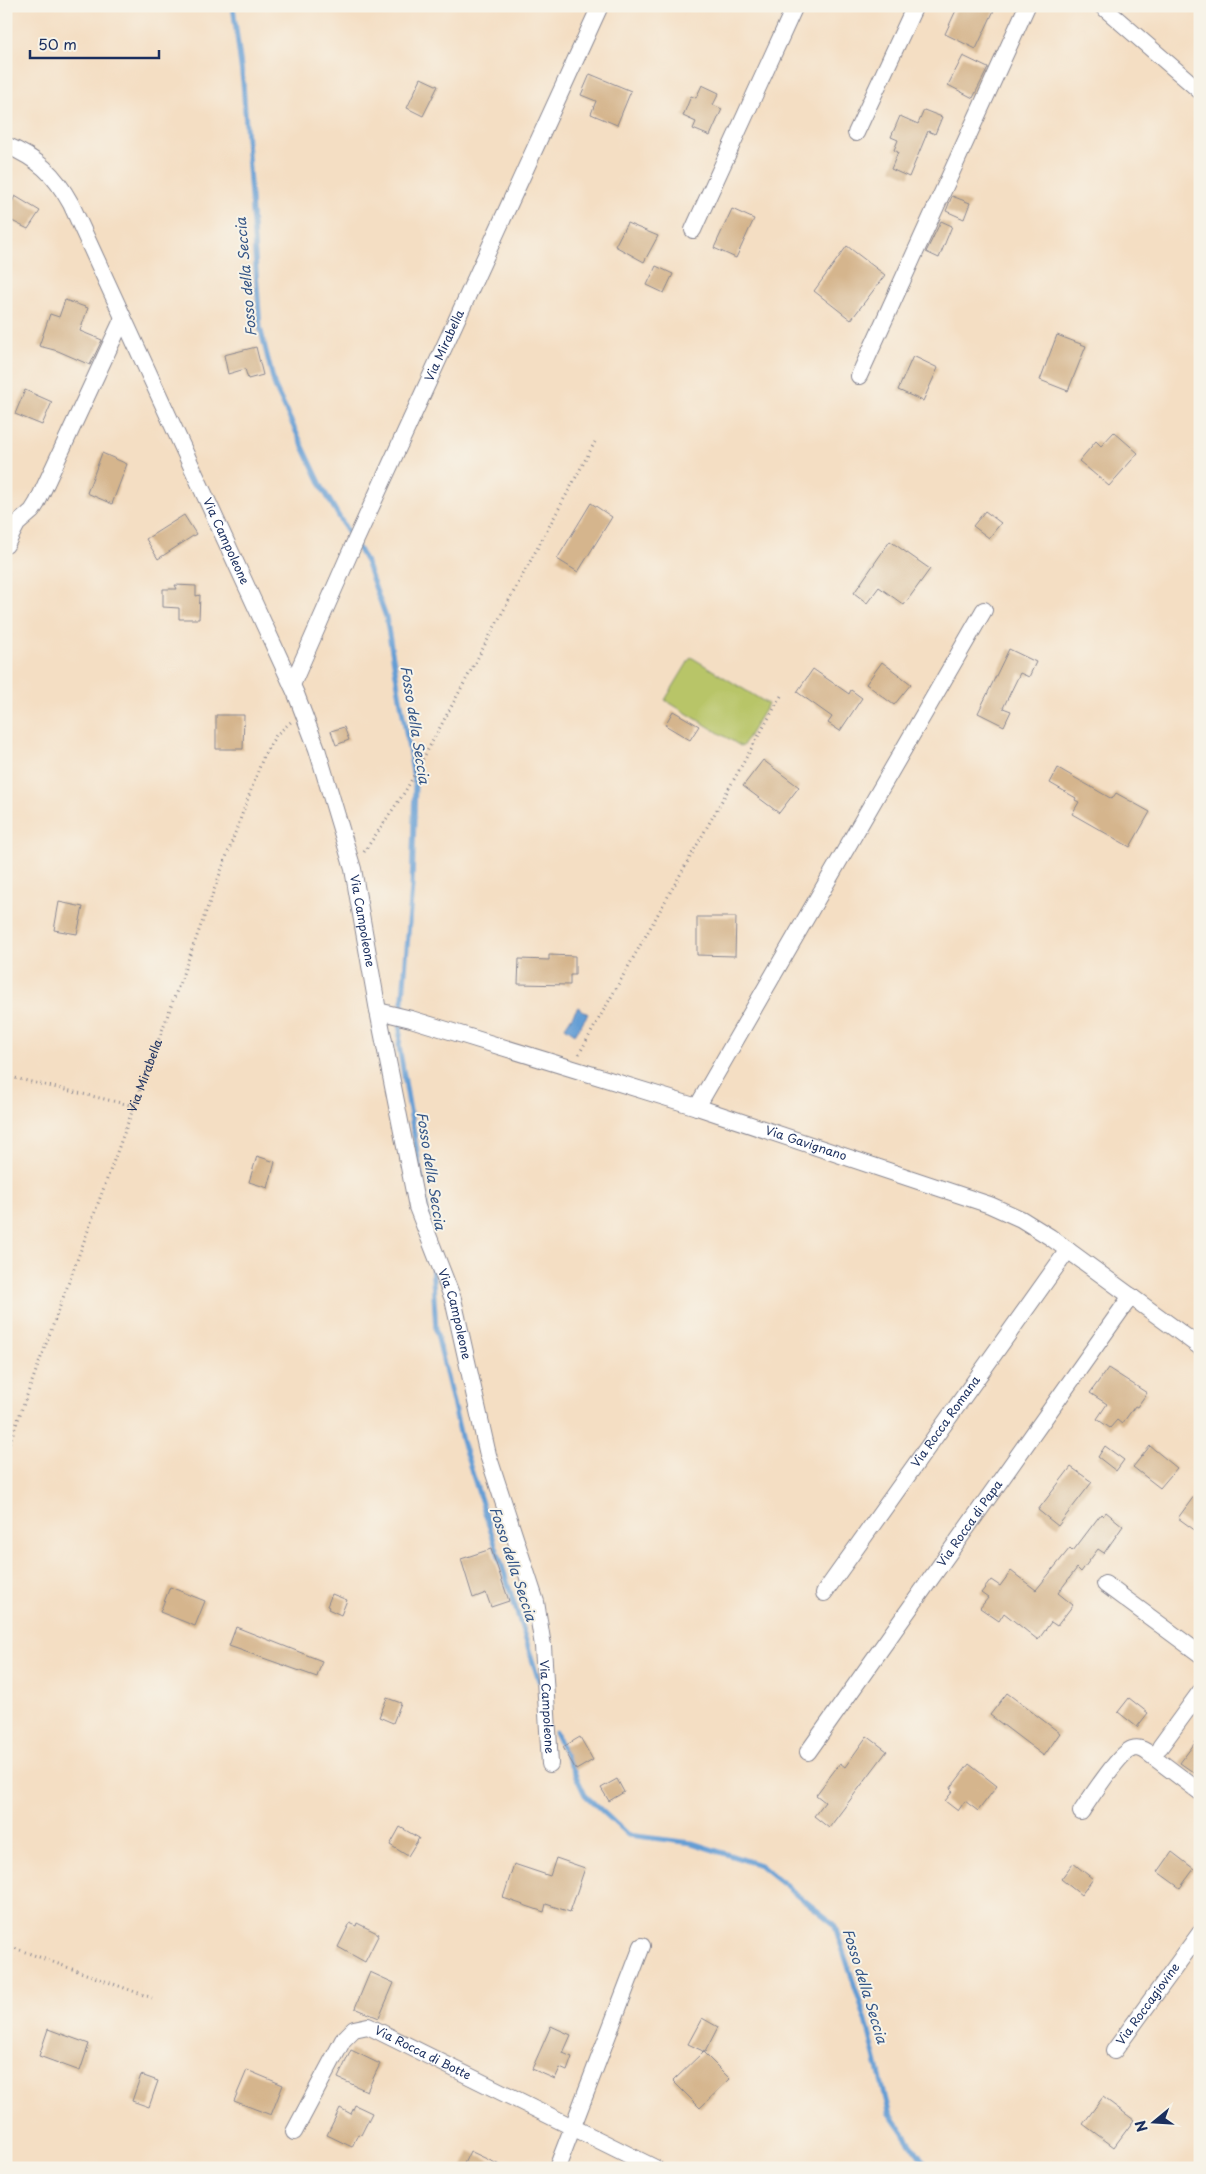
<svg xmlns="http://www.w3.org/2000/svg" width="1206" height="2174" font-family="'Playpen Sans',sans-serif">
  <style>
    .green { fill: #b8c567; stroke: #6a7a62 }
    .water { fill: #659ed4; stroke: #406699 }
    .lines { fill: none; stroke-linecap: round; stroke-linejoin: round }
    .stream { stroke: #659ed4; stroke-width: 5 }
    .building { fill: #d5b58d }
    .minor-casing { stroke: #888690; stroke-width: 18 }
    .path { stroke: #888690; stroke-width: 3; stroke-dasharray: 1 4; stroke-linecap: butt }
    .minor { stroke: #fff; stroke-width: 16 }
    .labels { text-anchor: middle; stroke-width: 4; stroke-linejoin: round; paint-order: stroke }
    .street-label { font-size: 12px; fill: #1b2f5e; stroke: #f7f3e8 }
    .water-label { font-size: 14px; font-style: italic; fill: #355687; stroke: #f7f3e8 }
  </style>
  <rect width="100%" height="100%" fill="#f7f3e8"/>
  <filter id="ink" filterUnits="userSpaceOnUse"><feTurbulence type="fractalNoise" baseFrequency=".02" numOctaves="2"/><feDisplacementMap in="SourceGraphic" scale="10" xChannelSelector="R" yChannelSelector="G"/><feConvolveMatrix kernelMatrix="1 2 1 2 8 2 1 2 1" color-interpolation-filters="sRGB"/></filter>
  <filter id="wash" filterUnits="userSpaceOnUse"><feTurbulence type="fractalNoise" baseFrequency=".0096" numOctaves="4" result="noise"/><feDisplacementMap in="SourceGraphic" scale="20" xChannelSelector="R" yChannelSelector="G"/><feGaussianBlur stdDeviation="1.12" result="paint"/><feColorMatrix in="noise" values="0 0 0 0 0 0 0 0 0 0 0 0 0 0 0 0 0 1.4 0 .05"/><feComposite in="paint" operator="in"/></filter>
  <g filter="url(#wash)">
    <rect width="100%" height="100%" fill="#f4dec3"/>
    <path class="green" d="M691 657 768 704 742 747 665 700Z"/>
    <path class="water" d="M578 1007 588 1014 575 1034 565 1027Z"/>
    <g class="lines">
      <path class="stream" d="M233 6 243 82 260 327 275 387 323 489 352 539
        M357 546 366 562 386 617 415 784 412 886 399 1046 428 1216
        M432 1262 436 1330 462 1441 539 1681
        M555 1732 585 1795 628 1835 692 1843 760 1865 834 1924 866 2020 889 2112 928 2168"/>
    </g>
    <g id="blocks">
      <path class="building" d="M958 6H996L976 49 945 34Z
        M963 56 988 68 973 98 948 85Z
        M590 74 631 91 617 125 591 114 596 101 581 95Z
        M421 78 438 86 423 116 407 108Z
        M702 85 719 93 713 105 722 109 710 136 693 129 696 122 683 116 691 96 696 98Z
        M924 110 942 117 935 134 928 131 909 177 891 169 898 152 894 150 898 140 891 137 900 116 918 124Z
        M15 196 40 211 28 229 6 218V202L11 204Z
        M952 196 970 203 964 219 946 211Z
        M732 209 754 219 736 258 714 248Z
        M941 221 952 226 939 258 926 252Z
        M627 223 658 236 644 262 615 246Z
        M847 246 885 275 851 320 814 291Z
        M656 266 673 274 664 293 647 285Z
        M65 300 88 308 80 331 102 340 90 365 58 351 39 346 50 314 59 317Z
        M1057 335 1086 346 1068 391 1040 380Z
        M256 347 263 375 248 379 245 369 228 374 224 355Z
        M913 356 938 368 923 401 898 390Z
        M25 390 52 402 42 425 15 414Z
        M1114 432 1138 453 1109 486 1079 461 1096 441 1101 446Z
        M102 453 127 464 112 504 87 493Z
        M591 503 612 517 578 572 557 559Z
        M985 511 1001 523 989 538 973 526Z
        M184 515 196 534 158 559 146 539Z
        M890 541 930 569 904 605 879 587 867 603 854 593Z
        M175 585 196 586V596L200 595 199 619H179V608L163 607V589H177Z
        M1009 649 1036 662 1029 677 1020 673 1003 708 1011 711 1004 726 978 713Z
        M882 662 911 684 894 705 866 684Z
        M813 669 849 694 851 690 862 698 840 731 828 723 832 717 797 692Z
        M673 711 699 726 690 740 665 725Z
        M216 715H244L243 749H216Z
        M344 727 349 740 336 745 331 731Z
        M763 760 799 787 779 813 743 786Z
        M1058 768 1112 799 1116 793 1150 812 1130 847 1072 814 1079 802 1075 800 1076 798 1050 783Z
        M59 902 83 907 77 934 54 930Z
        M697 917H736L735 956 697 955Z
        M549 955 575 956V975H570V985L518 984 519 959 549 960Z
        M257 1156 275 1162 268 1188 249 1182Z
        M1108 1368 1147 1393 1137 1407 1135 1406 1122 1424 1117 1420 1110 1428 1097 1419 1107 1404 1090 1393Z
        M1105 1446 1124 1460 1116 1471 1098 1457Z
        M1150 1446 1177 1468 1160 1488 1133 1467Z
        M1071 1467 1092 1482 1058 1526 1038 1510Z
        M1200 1488V1534L1178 1518Z
        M1106 1512 1123 1526 1104 1553 1098 1549 1081 1572 1077 1568 1058 1593 1073 1605 1057 1626 1051 1622 1038 1640 1004 1613 999 1621 980 1608 988 1598 981 1593 991 1580 1000 1586 1011 1571 1036 1590 1070 1548 1073 1551 1101 1514 1103 1516Z
        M491 1549 509 1601 491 1607 486 1593 473 1598 461 1559Z
        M170 1587 205 1601 195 1626 160 1612Z
        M332 1594 347 1600 341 1615 328 1609 329 1607 327 1606Z
        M236 1627 322 1661 317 1677 229 1646Z
        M1007 1693 1060 1733 1044 1756 990 1715Z
        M387 1698 401 1703 393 1723 379 1717Z
        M1129 1698 1148 1713 1137 1727 1118 1712Z
        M867 1736 887 1751 829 1828 814 1816 825 1802 816 1795 840 1763 845 1767Z
        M1200 1736V1777L1180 1763Z
        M580 1737 593 1760 576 1770 563 1747Z
        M969 1764 997 1786 978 1811 965 1801 958 1811 945 1801 953 1791 950 1789Z
        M617 1779 624 1792 609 1801 601 1788Z
        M400 1827 419 1838 408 1856 390 1845Z
        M1172 1852 1194 1869 1180 1888 1158 1872Z
        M556 1858 585 1868 570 1912 546 1904 544 1912 503 1898 514 1864 550 1876Z
        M1073 1863 1093 1879 1081 1895 1061 1879Z
        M350 1923 356 1926 357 1923 379 1934 365 1962 338 1947Z
        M370 1972 394 1983 379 2018 355 2008Z
        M702 2018 718 2027 705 2052 688 2044Z
        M551 2026 571 2035 563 2053 572 2057 567 2071 560 2068 555 2079 532 2069Z
        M48 2029 89 2044 80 2071 39 2056Z
        M351 2050 380 2064 367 2091 338 2078Z
        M703 2052 730 2079 700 2108 673 2081Z
        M247 2070 283 2085 271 2115 234 2101Z
        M141 2075 158 2081 149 2107 132 2101Z
        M1103 2097 1134 2120 1114 2147 1083 2124Z
        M355 2105 372 2113 361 2135 358 2134 352 2147 327 2135 340 2108 351 2114Z
        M470 2151 506 2168H462Z"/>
    </g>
  </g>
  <g filter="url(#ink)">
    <use href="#blocks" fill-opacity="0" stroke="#888690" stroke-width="1"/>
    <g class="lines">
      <defs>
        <g id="minor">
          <path d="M1102 6 1200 91"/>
          <path d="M856 133 915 6"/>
          <path id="s2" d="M6 145C38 159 54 173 71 204L296 694 317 749 353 869 378 1011 417 1207 453 1299 488 1455 536 1602 543 1646 550 1764"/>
          <path d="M693 230 795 6"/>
          <path d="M859 376 1027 6"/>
          <path d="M6 545 17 524 32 511 37 503 123 318"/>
          <path id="s3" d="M292 685 349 555 600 6"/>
          <path id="s4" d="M378 1011 411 1019 697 1107 990 1205 1021 1219 1050 1237 1200 1347"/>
          <path d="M697 1107 984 610"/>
          <path d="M1105 1584 1200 1654"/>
          <path id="s5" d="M824 1593 1068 1250"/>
          <path d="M1160 1747 1200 1692"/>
          <path id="s6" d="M808 1752 1131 1296"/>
          <path d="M1081 1812C1089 1800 1120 1752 1132 1749 1138 1747 1142 1749 1147 1752L1200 1792"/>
          <path id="s7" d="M1114 2051 1200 1933"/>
          <path id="s8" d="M294 2132 343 2040 354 2029 368 2026 655 2168"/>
          <path d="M557 2168 642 1946"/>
        </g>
      </defs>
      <use href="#minor" class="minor-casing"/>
      <g class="path">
        <path d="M364 852 406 790 595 442"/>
        <path d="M579 1054 781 696"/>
        <path d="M6 1076 134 1106"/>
        <path id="s1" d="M6 1452 264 755 276 735 291 722"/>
        <path d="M6 1945 152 1998"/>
      </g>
      <use href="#minor" class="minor"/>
    </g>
  </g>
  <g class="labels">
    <g class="street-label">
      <text dy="4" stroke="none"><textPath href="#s3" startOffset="372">Via Mirabella</textPath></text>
      <text dy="4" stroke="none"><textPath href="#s2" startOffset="461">Via Campoleone</textPath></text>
      <text dy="4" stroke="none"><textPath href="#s2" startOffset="866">Via Campoleone</textPath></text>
      <text dy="4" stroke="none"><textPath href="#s1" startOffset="401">Via Mirabella</textPath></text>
      <text dy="4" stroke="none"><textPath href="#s4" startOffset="448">Via Gavignano</textPath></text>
      <text dy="4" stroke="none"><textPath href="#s2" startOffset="1271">Via Campoleone</textPath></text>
      <text dy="4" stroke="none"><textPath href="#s5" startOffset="210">Via Rocca Romana</textPath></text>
      <text dy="4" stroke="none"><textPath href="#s6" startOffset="280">Via Rocca di Papa</textPath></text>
      <text dy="4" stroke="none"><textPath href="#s2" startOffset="1676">Via Campoleone</textPath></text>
      <text dy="4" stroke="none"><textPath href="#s7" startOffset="58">Via Roccagiovine</textPath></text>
      <text dy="4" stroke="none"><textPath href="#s8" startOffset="195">Via Rocca di Botte</textPath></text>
    </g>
    <g class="water-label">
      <text transform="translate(246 277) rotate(-95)" y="5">Fosso della Seccia</text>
      <text transform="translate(415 725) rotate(81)" y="5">Fosso della Seccia</text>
      <text transform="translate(431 1171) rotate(81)" y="5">Fosso della Seccia</text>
      <text transform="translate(513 1564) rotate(72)" y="5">Fosso della Seccia</text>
      <text transform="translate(865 1986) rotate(73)" y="5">Fosso della Seccia</text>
    </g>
  </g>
  <rect width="1206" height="2174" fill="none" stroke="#f7f3e8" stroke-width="25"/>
  <g transform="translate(1154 2122) rotate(252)" stroke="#f7f3e8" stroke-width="4" paint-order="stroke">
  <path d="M0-4L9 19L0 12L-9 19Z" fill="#1b2f5e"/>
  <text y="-8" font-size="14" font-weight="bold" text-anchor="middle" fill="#1b2f5e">N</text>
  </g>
  <path d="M30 50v8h129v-8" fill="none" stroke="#1b2f5e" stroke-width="2.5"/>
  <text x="38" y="50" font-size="15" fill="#1b2f5e" stroke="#f7f3e8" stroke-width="4" paint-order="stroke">50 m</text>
</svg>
